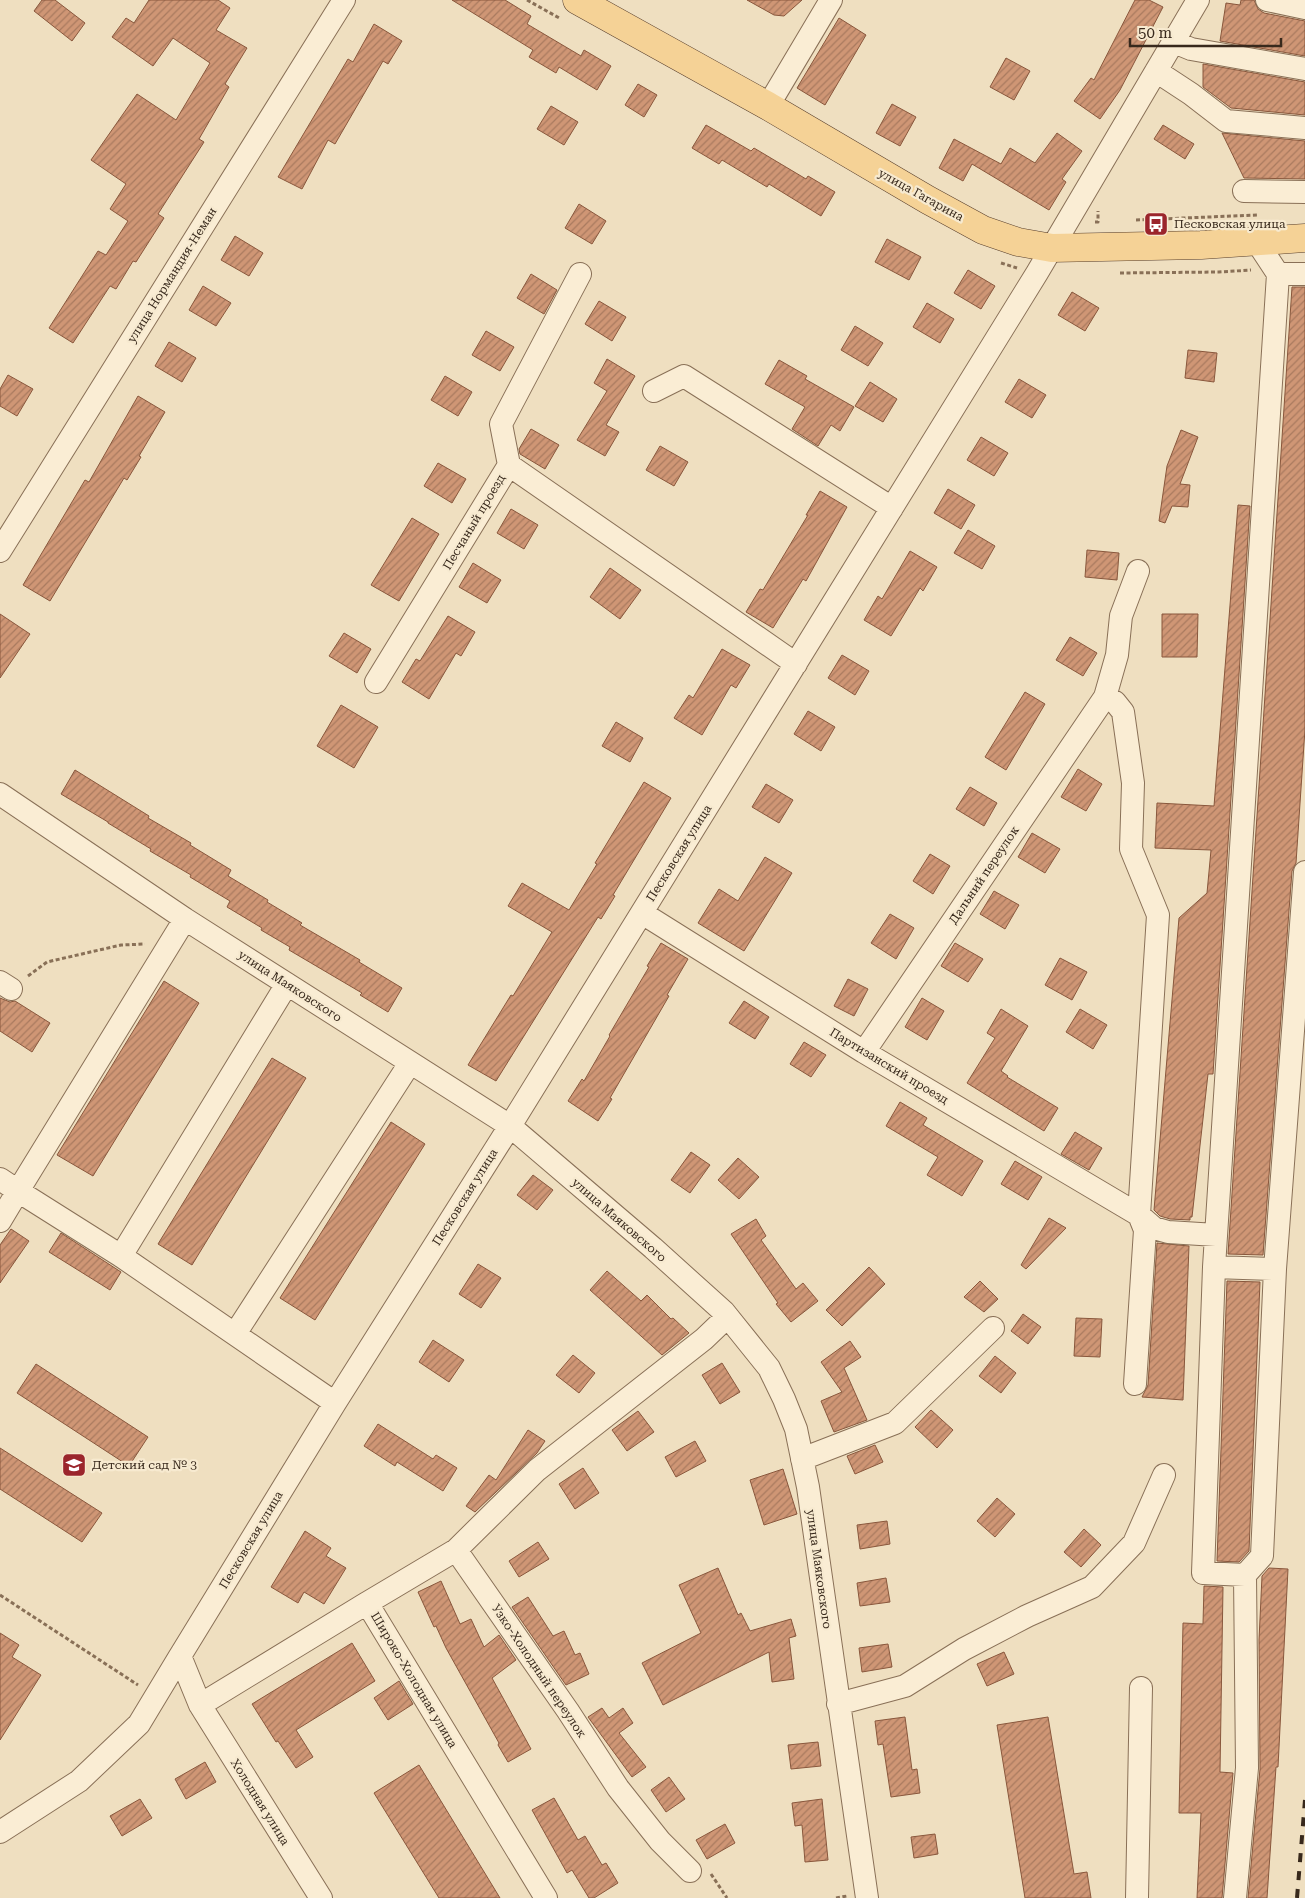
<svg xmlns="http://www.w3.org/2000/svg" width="1305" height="1898" font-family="'Roboto Serif',serif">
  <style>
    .building { fill: url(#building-hatch); stroke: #89573c }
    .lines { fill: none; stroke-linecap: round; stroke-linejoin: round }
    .minor-casing { stroke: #897057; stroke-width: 24 }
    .major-casing { stroke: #573e2c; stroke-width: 29 }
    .path { stroke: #897057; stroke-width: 3; stroke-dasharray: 4 2.5; stroke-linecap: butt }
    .minor { stroke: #faedd4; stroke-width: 22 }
    .major { stroke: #f5d296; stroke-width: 28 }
    .rail { stroke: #38291c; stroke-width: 4; stroke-dasharray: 9 9; stroke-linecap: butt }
    .labels { text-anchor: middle; stroke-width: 4.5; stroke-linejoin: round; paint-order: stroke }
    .street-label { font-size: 12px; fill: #38291c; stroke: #f7ead0 }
    .poi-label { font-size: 12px; fill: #38291c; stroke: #f7ead0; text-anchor: start }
  </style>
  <defs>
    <pattern id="building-hatch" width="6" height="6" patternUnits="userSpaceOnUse" patternTransform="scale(1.25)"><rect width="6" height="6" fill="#cf9675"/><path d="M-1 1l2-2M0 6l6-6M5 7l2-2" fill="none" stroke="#a97a5f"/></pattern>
  </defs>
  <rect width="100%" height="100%" fill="#efdfc0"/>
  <path class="building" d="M42 0H55L85 23 72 41 34 11Z
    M149 0H218L230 8 216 30 247 48 225 84 229 87 199 139 204 142 158 214 164 218 136 262 133 261 116 289 110 286 73 343 49 328 98 251 106 255 128 221 110 209 126 184 91 160 137 94 176 120 210 63 173 38 153 66 112 37 126 18 134 23Z
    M452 0H505L531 16 527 24 581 56 584 50 611 66 597 90 559 67 556 73 529 57 533 50Z
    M747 0H802L784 16 774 15Z
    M1135 0H1149L1163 7 1120 90 1100 119 1074 101 1091 78 1094 80Z
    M1241 0H1254L1258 9 1264 13 1305 21V56L1220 41 1226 3 1240 5Z
    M839 18 866 35 825 105 797 88Z
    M374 24 402 41 388 64 383 61 335 144 328 140 302 189 278 177 348 59 353 62Z
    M1006 58 1030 71 1014 100 990 87Z
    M1203 64 1305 82V115L1231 108 1203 87Z
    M638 84 657 95 644 117 625 105Z
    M892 104 916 117 900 146 876 133Z
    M551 106 578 122 564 145 537 129Z
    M706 125 751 151 754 148 806 179 808 176 835 192 821 216 769 184 767 187 722 160 719 164 692 148Z
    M1163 125 1194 144 1185 159 1154 139Z
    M1057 133 1082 151 1062 179 1066 182 1049 210 972 164 963 181 939 168 954 139 1001 164 1010 148 1035 163Z
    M1222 133 1305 141V179L1244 178Z
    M579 204 606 221 592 244 565 228Z
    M235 236 263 253 249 276 221 260Z
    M887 239 921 257 909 280 875 262Z
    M968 270 995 286 981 309 954 293Z
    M531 274 557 290 544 314 517 298Z
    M203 286 231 303 216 326 189 310Z
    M1292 287H1305V729L1296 863 1292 871 1263 1255 1228 1254Z
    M1072 292 1099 308 1085 331 1058 315Z
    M599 301 626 317 612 341 585 324Z
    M927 303 954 319 940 343 913 327Z
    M855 326 883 343 868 366 841 350Z
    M486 331 514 347 500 371 472 355Z
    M169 342 196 358 182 382 155 366Z
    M1188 350 1217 353 1214 382 1185 378Z
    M607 359 635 376 606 425 619 432 605 456 577 440 607 391 594 383Z
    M779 360 807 376 805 379 854 407 840 431 831 425 818 446 792 429 805 407 765 384Z
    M8 375 33 389 17 416 0 406V389Z
    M445 376 472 392 458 416 431 400Z
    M1019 379 1046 395 1032 418 1005 402Z
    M870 382 897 399 883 422 855 406Z
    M138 396 165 412 139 456 141 457 127 480 124 478 50 601 23 585 85 480 89 482Z
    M531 429 559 445 545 469 520 454 519 449Z
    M1181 430 1198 437 1180 484 1190 485 1188 507 1172 506 1165 523 1159 521 1167 466Z
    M981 437 1008 453 994 476 967 460Z
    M660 446 688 462 674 486 646 470Z
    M438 463 466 479 452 503 424 486Z
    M948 489 975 505 961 529 934 513Z
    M820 491 847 507 806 581 803 579 773 628 746 612 760 589 763 590 808 515H806Z
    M1238 505 1250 506 1213 1074H1208L1192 1217H1190V1220L1170 1219 1160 1216 1154 1210 1179 918 1207 893 1211 850 1155 848 1157 803 1214 806Z
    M511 509 538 525 524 549 497 533Z
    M412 518 439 534 399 601 371 585Z
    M968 530 995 546 982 569 954 553Z
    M1087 550 1119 553 1117 580 1085 577Z
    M910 551 937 567 923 591 920 588 891 636 864 620 878 596 882 599Z
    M473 563 501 580 487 603 459 587Z
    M610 568 641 590 620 619 590 597Z
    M0 614 30 634 0 678Z
    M1162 614H1198L1197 657H1162Z
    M448 616 475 632 461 656 456 653 429 699 402 682 416 659 420 661Z
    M344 633 371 649 357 673 329 656Z
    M1070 637 1097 653 1083 676 1056 660Z
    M722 649 750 665 736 688 731 685 702 735 674 718 689 695 693 698Z
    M842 655 869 671 855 695 828 678Z
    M1025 692 1045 704 1006 770 985 757Z
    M341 705 378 727 354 768 317 746Z
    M808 711 835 727 821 751 794 734Z
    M616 722 643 738 630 762 602 746Z
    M1078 769 1102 784 1086 811 1061 797Z
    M75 770 149 816 148 818 191 843 190 845 231 870 228 876 268 900 267 902 302 923 300 925 360 960 359 962 402 988 388 1012 360 995 362 993 289 950 290 947 261 930 262 928 227 907 230 901 190 877 191 875 150 851 151 849 108 823V822L61 794Z
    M644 782 671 798 613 895 615 896 601 919 598 917 496 1081 468 1065 511 995 513 996 552 932 508 906 522 883 569 910 597 864 595 863Z
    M766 784 793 800 779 823 752 807Z
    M970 787 997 803 984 826 956 809Z
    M1032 833 1060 849 1045 873 1018 857Z
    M930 854 950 866 933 894 913 881Z
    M765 857 792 873 744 951 698 923 719 889 738 901Z
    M994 891 1019 905 1005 929 980 914Z
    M890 914 914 928 896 959 871 943Z
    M661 943 688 959 667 995 669 996 610 1098 612 1099 598 1121 568 1101 582 1079 584 1081 610 1036 609 1035 649 967 647 966Z
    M955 943 983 959 968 982 941 966Z
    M1060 958 1087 972 1072 1000 1045 985Z
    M848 979 868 989 854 1016 834 1006Z
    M164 981 199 1003 93 1176 57 1155Z
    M0 998 10 1002 15 1001 50 1023 32 1052 0 1031Z
    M922 998 944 1011 927 1040 905 1027Z
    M744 1001 769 1017 755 1039 729 1023Z
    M1001 1009 1028 1026 1001 1071 1008 1076 1007 1077 1058 1108 1044 1131 967 1083 995 1038 987 1033Z
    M1080 1009 1107 1025 1093 1049 1066 1032Z
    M804 1042 826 1055 811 1077 790 1064Z
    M272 1058 306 1078 192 1265 158 1244Z
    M900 1102 927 1118 923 1125 983 1161 962 1196 927 1175 938 1157 886 1126Z
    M391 1122 425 1144 315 1320 280 1298Z
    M1075 1132 1102 1148 1089 1170 1061 1154Z
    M691 1152 710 1165 690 1193 671 1180Z
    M738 1158 759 1177 739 1199 718 1180Z
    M1015 1161 1042 1177 1028 1200 1001 1184Z
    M533 1175 553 1190 537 1210 517 1195Z
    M1049 1218 1066 1228 1026 1269 1021 1265Z
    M756 1219 766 1236 761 1240 796 1289 803 1283 818 1301 791 1322 776 1304 778 1303 731 1234Z
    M11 1229 29 1241 0 1283V1245Z
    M61 1233 121 1272 110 1290 49 1252Z
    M1157 1243 1189 1246 1183 1400 1142 1397 1148 1385Z
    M478 1264 501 1278 481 1308 459 1294Z
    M869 1267 885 1284 842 1326 826 1310Z
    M607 1271 641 1301 647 1295 671 1319 673 1318 689 1333 662 1355 590 1290Z
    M980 1281 998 1299 984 1312 964 1297Z
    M1227 1281 1260 1282 1249 1551 1239 1562 1217 1561Z
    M1023 1314 1041 1327 1028 1344 1011 1331Z
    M1076 1318 1102 1319 1100 1357 1074 1356Z
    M433 1340 464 1360 449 1382 419 1362Z
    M850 1341 861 1357 844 1368 867 1420 834 1432 821 1401 842 1392 821 1362Z
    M573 1355 595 1373 579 1393 556 1375Z
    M995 1356 1016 1373 1001 1393 979 1376Z
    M722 1363 740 1392 720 1404 702 1375Z
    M36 1364 148 1437 129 1466 17 1393Z
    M931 1410 953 1430 937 1448 915 1427Z
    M638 1411 654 1432 627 1451 612 1430Z
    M378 1424 433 1459 436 1455 457 1468 443 1491 397 1462 395 1466 364 1446Z
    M528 1430 545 1441 537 1453 475 1512 466 1506 489 1475 496 1480Z
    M695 1441 706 1461 676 1477 665 1457Z
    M875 1445 883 1462 855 1474 847 1456Z
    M0 1448 102 1513 82 1542 0 1489Z
    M583 1468 599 1493 575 1509 559 1484Z
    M783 1469 797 1514 764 1525 750 1480Z
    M997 1498 1015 1514 995 1537 977 1521Z
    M887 1521 890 1544 860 1549 857 1525Z
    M1084 1529 1101 1545 1081 1567 1064 1552Z
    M305 1531 331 1548 326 1556 346 1568 324 1604 304 1592 298 1603 271 1587Z
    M538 1542 549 1559 519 1577 509 1561Z
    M718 1568 738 1615 741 1613 750 1631 791 1619 796 1636 789 1638 794 1679 772 1682 769 1652 663 1705 642 1663 701 1633 679 1585Z
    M1269 1568 1288 1569 1278 1767H1276L1267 1898H1248L1260 1769 1259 1640 1262 1576Z
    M886 1578 890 1602 860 1606 857 1583Z
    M441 1581 460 1624 471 1619 484 1647 499 1635 516 1660 492 1678 531 1749 508 1762 498 1745 499 1743 446 1648 436 1626 434 1627 418 1592Z
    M1204 1586 1223 1587 1220 1772 1233 1773 1222 1898H1197L1201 1813H1179L1183 1623 1203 1624Z
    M528 1597 553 1636 564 1631 575 1655 580 1653 589 1674 566 1685 512 1607Z
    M0 1633 19 1645 12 1657 41 1675 0 1740Z
    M352 1643 375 1681 296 1730 313 1757 296 1768 278 1741 276 1742 252 1704Z
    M888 1644 892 1667 862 1672 859 1648Z
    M1004 1652 1014 1674 987 1686 977 1664Z
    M399 1681 413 1704 388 1720 374 1698Z
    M602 1708 609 1718 623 1708 633 1723 619 1733 646 1767 632 1777 588 1717Z
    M905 1717 912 1770 917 1769 920 1793 891 1797 883 1744 878 1745 875 1721Z
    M1048 1717 1074 1874 1087 1872 1091 1898H1025L997 1725Z
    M818 1742 821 1766 791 1769 788 1745Z
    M205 1762 216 1782 186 1799 175 1779Z
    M419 1765 500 1898H439L374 1793Z
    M669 1777 685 1799 666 1812 651 1790Z
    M554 1798 578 1840 585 1836 602 1865 606 1863 618 1883 594 1898H589L572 1870 567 1873 532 1810Z
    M140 1799 152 1818 122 1836 110 1816Z
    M822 1799 828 1860 805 1862 802 1825 795 1826 792 1803Z
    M725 1824 735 1843 707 1859 696 1840Z
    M935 1834 938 1854 914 1858 911 1837Z"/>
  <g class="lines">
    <defs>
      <path id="minor" d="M1267 0 1305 8
        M1174 42 1191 49 1305 69
        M1156 71 1191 94 1226 121 1305 128
        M768 106 831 0
        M1244 191 1305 192
        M1278 274H1305
        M654 391 684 376 892 508
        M509 465 796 664
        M0 551 344 0
        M376 682 509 465 501 424 580 274
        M1105 697 1115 702 1123 712 1133 783 1131 849 1158 915 1139 1215 1145 1230 1135 1384
        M0 794 185 919 510 1126 653 1248 724 1312 769 1368 784 1399 796 1429 808 1487 867 1898
        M642 913 864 1052 1139 1215 1154 1228 1168 1232 1216 1235
        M185 919 18 1191 121 1256 335 1403
        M0 982 11 989
        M864 1052 1105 697 1117 655 1121 616 1138 571
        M0 1179 18 1191 0 1221
        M121 1256 287 984
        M1214 1267 1275 1269
        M235 1334 410 1063
        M802 1459 895 1423 993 1328
        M456 1550 537 1470 704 1339 727 1317
        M1245 1575 1203 1573 1214 1267 1278 274 1257 242
        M367 1603 456 1550 568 1711 618 1788 660 1841 690 1871
        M838 1704 905 1686 964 1649 1027 1616 1092 1587 1134 1543 1164 1475
        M200 1705 367 1603 546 1898
        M0 1832 79 1781 139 1724 180 1656
        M321 1898 200 1705 180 1656 335 1403 510 1126 1037 273 1198 0
        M1137 1898 1141 1688
        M1235 1898 1247 1768 1245 1575 1262 1556 1275 1269 1305 872"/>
      <path id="major" d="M577 0 768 106 928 200 983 230 1018 242 1052 248 1201 245 1305 238"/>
    </defs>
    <use href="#minor" class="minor-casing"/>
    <use href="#major" class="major-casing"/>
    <path class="path" d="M527 0 561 19
      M1136 220 1257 215
      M1095 222H1098V211
      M1001 263 1017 268
      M1120 273 1219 272 1251 270
      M28 976 47 962 121 945 145 944
      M0 1595 138 1685
      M711 1874 727 1898
      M836 1898 847 1896"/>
    <use href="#minor" class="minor"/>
    <use href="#major" class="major"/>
    <path class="rail" d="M1297 1898 1305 1800"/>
  </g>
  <defs>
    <symbol id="bus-square" viewBox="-11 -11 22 22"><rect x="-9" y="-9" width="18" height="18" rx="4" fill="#9b252c" stroke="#f7ead0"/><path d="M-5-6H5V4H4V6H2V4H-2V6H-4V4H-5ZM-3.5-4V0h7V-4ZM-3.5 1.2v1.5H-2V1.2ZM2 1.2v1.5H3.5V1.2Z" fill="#fff"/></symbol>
    <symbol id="school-square" viewBox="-11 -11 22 22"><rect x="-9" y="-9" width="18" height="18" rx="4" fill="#9b252c" stroke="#f7ead0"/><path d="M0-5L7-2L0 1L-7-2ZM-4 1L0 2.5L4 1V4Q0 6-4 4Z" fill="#fff"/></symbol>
  </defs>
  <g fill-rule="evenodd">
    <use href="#bus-square" x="1142" y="210" width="28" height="28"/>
    <use href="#school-square" x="60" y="1451" width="28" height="28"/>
  </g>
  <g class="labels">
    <g class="street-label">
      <text transform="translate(921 195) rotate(29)" y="4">улица Гагарина</text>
      <text transform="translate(172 275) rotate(-58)" y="4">улица Нормандия-Неман</text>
      <text transform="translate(474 522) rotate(-59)" y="4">Песчаный проезд</text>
      <text transform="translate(679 853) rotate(-58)" y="4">Песковская улица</text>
      <text transform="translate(984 875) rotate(-56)" y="4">Дальний переулок</text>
      <text transform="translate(290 986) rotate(33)" y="4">улица Маяковского</text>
      <text transform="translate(889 1066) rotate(31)" y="4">Партизанский проезд</text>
      <text transform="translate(465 1197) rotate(-58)" y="4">Песковская улица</text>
      <text transform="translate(619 1220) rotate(41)" y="4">улица Маяковского</text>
      <text transform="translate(251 1540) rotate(-59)" y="4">Песковская улица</text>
      <text transform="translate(819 1569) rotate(82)" y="4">улица Маяковского</text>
      <text transform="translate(539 1671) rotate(56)" y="4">Узко-Холодный переулок</text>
      <text transform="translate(414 1680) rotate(59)" y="4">Широко-Холодная улица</text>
      <text transform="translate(260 1802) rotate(58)" y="4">Холодная улица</text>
    </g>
    <g class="poi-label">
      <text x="1174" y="228">Песковская улица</text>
      <text x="92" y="1469">Детский сад № 3</text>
    </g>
  </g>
  <path d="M1130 38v8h151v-8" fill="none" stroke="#38291c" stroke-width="2.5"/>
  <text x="1138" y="38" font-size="15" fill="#38291c" stroke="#f7ead0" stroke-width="4" paint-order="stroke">50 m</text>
</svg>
